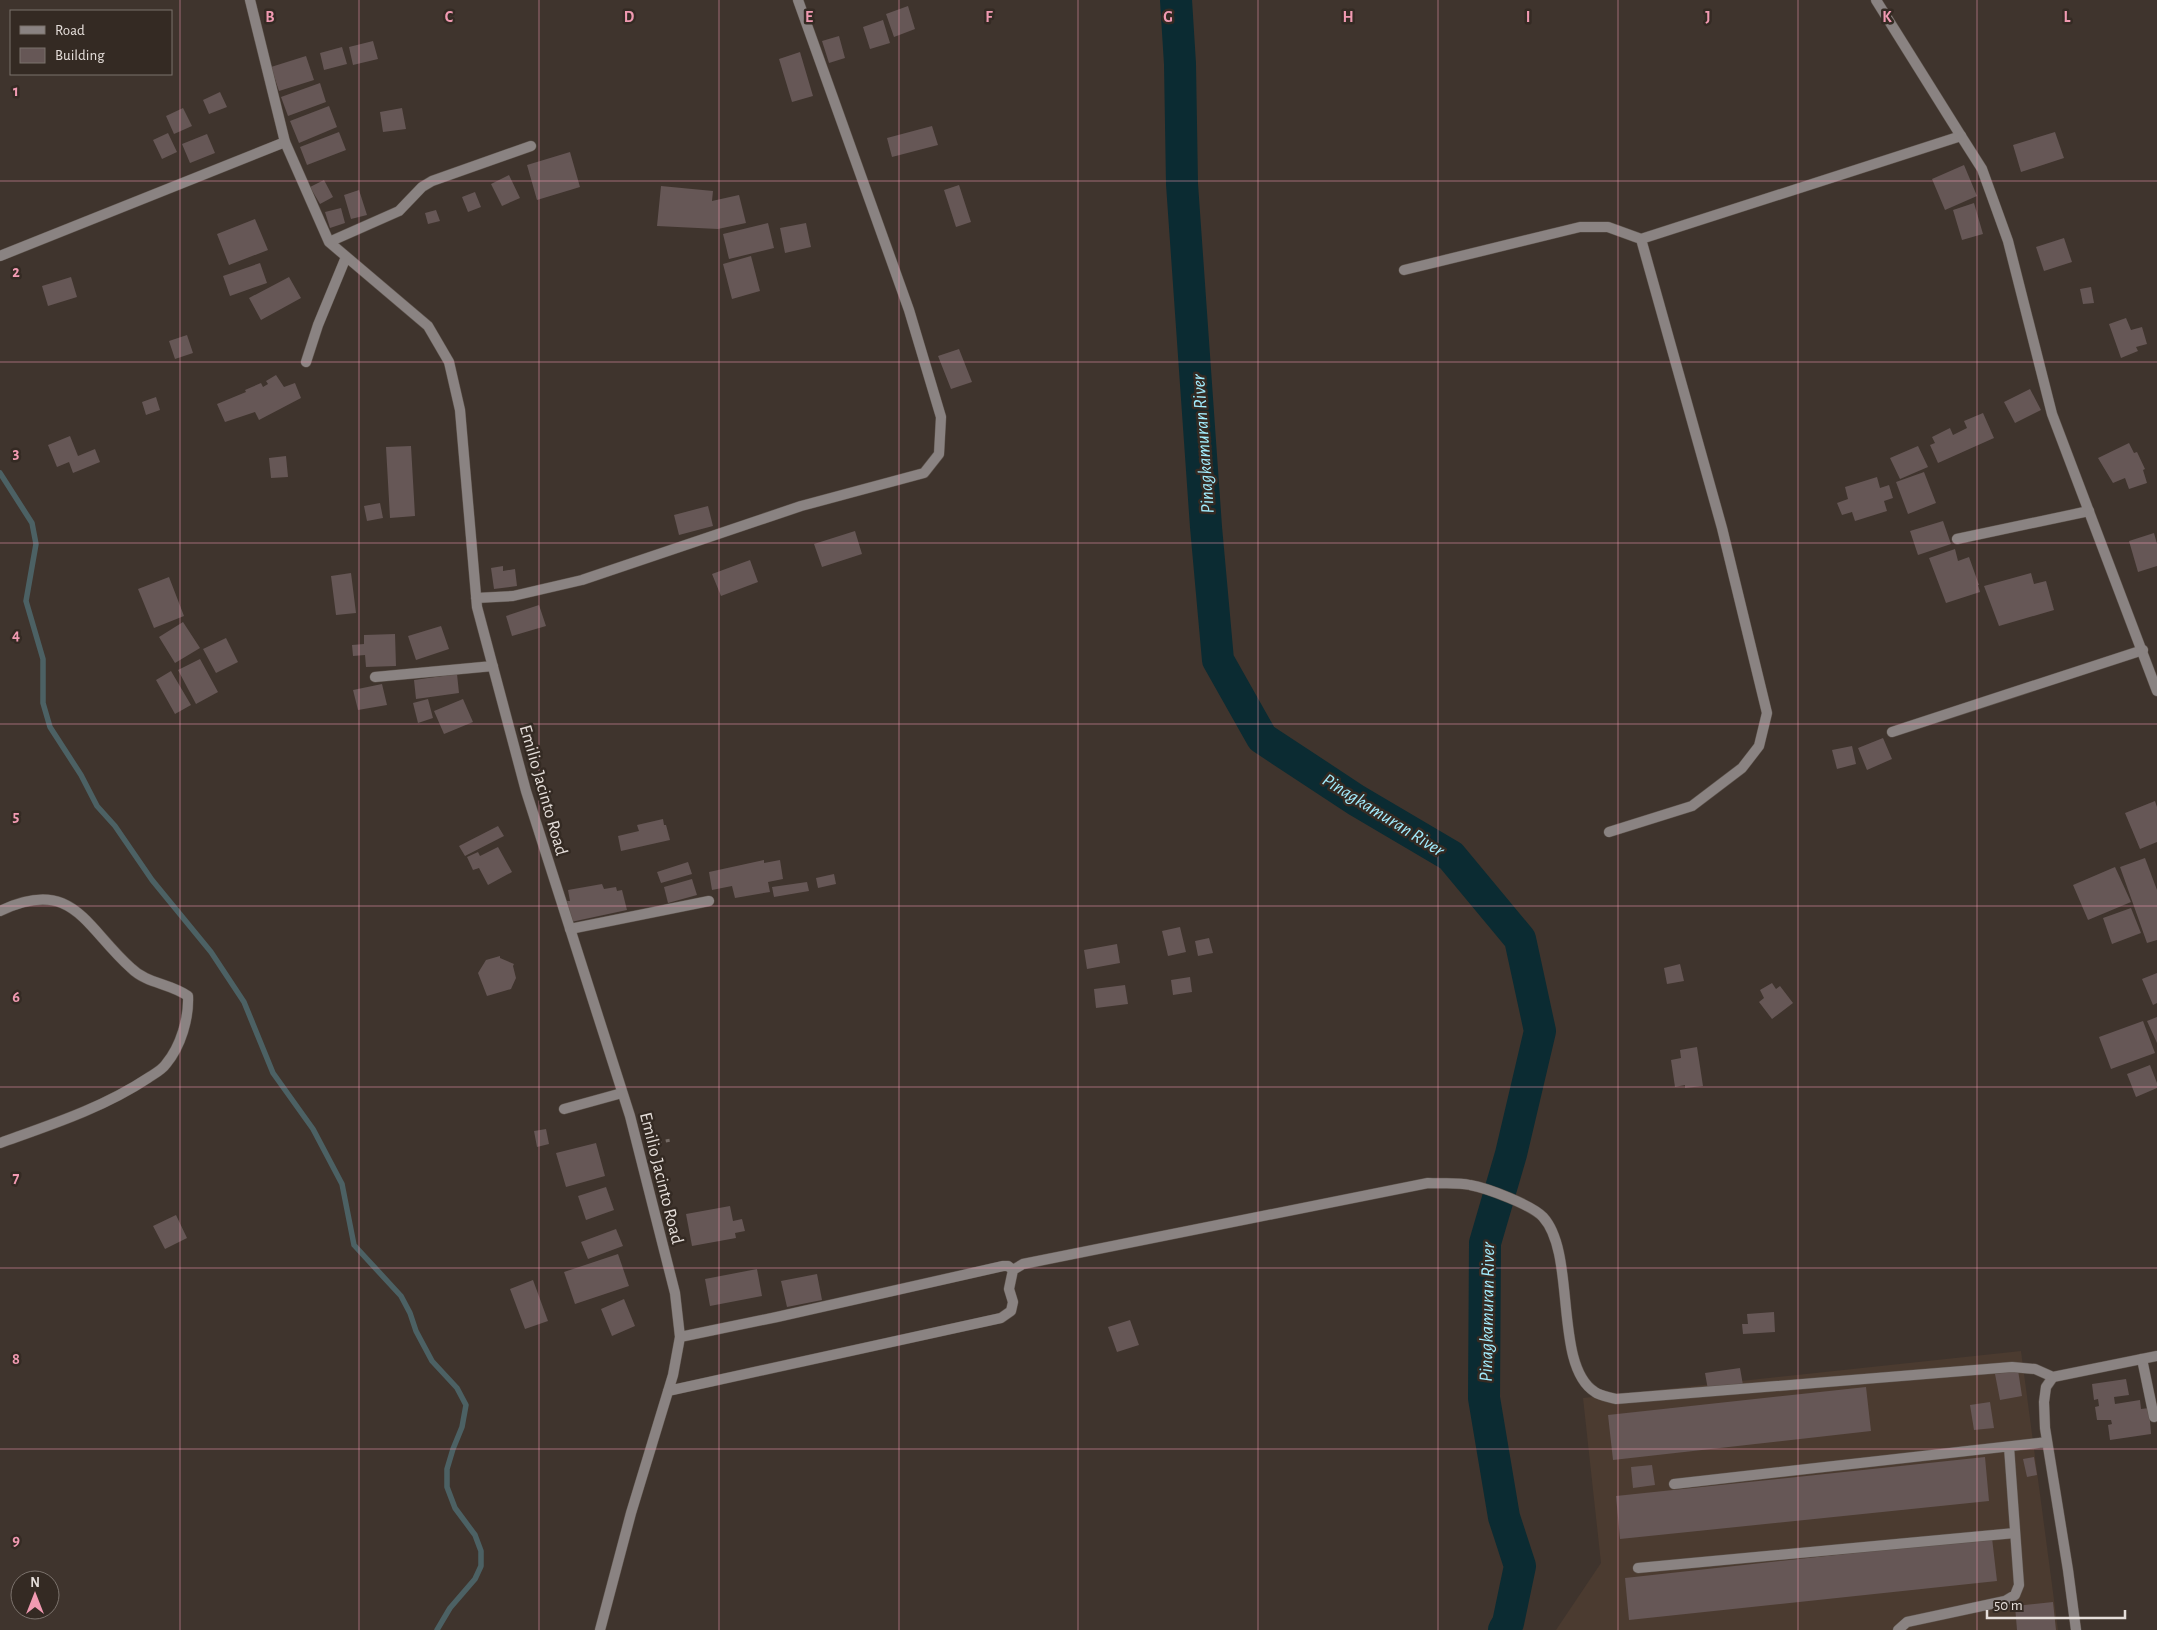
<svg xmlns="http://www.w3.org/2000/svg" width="2157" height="1630" font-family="'Alegreya Sans',sans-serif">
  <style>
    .built { fill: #4b3b30 }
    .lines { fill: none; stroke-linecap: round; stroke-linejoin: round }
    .stream { stroke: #4c6164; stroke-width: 5.5 }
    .river { stroke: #0b2b32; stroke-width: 32 }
    .building { fill: #665756 }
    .service-casing { stroke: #5d534c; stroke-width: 11 }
    .minor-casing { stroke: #5d534c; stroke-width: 11 }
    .tertiary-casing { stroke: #5d534c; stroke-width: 11 }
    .path { stroke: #746a64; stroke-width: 3; stroke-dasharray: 4 4; stroke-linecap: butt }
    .service { stroke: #8a8382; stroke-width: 10 }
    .minor { stroke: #8a8382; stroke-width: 10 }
    .tertiary { stroke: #8a8382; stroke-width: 10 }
    .grid { fill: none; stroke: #f19ab2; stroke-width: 1; stroke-opacity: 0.55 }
    .labels { text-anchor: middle; stroke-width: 5; stroke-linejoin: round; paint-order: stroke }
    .street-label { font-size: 18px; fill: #e5deda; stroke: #342a23 }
    .water-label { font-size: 19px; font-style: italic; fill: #a2ecfd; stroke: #342a23 }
    .grid-label { font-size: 16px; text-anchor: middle; font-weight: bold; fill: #f19ab2; stroke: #342a23; stroke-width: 5; stroke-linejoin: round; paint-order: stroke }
  </style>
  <rect width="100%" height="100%" fill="#3f342d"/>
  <path class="built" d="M2021 1351 2058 1630H1556L1601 1563 1583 1398Z"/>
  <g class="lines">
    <path class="stream" d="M0 473 32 523 36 544 26 601 43 659V703L50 727 81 775 97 806 115 826 152 880 211 952 244 1002 273 1073 313 1129 342 1184 354 1245 401 1296 410 1313 416 1331 432 1361 457 1388 466 1405 462 1427 453 1449 447 1469V1487L455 1508 475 1535 481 1551V1566L475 1579 450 1608 437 1630"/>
    <path class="river" d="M1176 0 1180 64 1182 184 1206 527 1218 660 1262 738 1356 800 1451 856 1520 939 1540 1031 1511 1154 1485 1243 1484 1398 1504 1517 1520 1566 1508 1623 1504 1630"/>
  </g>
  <path class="building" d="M908 6 915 29 894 37 886 14Z
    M883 20 890 43 870 49 863 27Z
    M839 36 845 58 829 63 822 41Z
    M373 41 378 59 353 65 349 47Z
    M342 47 347 64 324 70 320 53Z
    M800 52 813 96 792 102 779 59Z
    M306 56 314 80 279 91 271 67Z
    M320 83 326 102 288 116 281 97Z
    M220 92 227 107 209 114 203 100Z
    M329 106 337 127 299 143 290 121Z
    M183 108 192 126 174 134 166 116Z
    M402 108 406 129 383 132 380 112Z
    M932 126 938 145 892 157 887 138Z
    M339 132 346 150 307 165 300 147Z
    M2055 132 2064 158 2021 172 2013 145Z
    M168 133 177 152 162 159 153 140Z
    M207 134 215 153 190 163 182 144Z
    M570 152 580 187 537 200 527 165Z
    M1964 165 1977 196 1945 210 1932 179Z
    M509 175 520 198 502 206 491 184Z
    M324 180 333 197 320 204 310 187Z
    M959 185 971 222 956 227 944 190Z
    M661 186 713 191 712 201 739 195 746 223 718 229 657 226Z
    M359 190 367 215 351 219 344 195Z
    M475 192 481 207 468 212 462 197Z
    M1974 203 1983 234 1962 240 1953 210Z
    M341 208 345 223 330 228 325 212Z
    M436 210 440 221 428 224 425 213Z
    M255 219 268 250 229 265 217 234Z
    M768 223 774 248 729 259 723 234Z
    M806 223 811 247 785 253 780 228Z
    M2064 238 2072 262 2044 271 2036 247Z
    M751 256 760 291 732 299 723 264Z
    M260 263 267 283 230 296 223 276Z
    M71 277 77 297 48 306 42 286Z
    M289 277 301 298 261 320 249 298Z
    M2091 287 2094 303 2083 304 2080 289Z
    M2126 318 2131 330 2142 327 2147 344 2136 347 2138 351 2121 358 2109 324Z
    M187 335 193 353 175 359 169 341Z
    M959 349 972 382 951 389 938 356Z
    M276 375 284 387 295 383 301 398 259 420 255 412 225 422 217 404 246 392 245 390 261 383 263 387 268 384 266 381Z
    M2030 389 2041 410 2015 423 2004 402Z
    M156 397 160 410 146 415 142 402Z
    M1983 413 1994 438 1938 463 1930 445 1935 443 1932 437 1950 428 1953 435 1967 428 1964 421Z
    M70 436 78 456 95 449 100 462 73 473 69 462 57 467 48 445Z
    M2129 443 2134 453 2137 452 2145 469 2143 470 2147 483 2129 489 2125 478 2113 483 2098 458Z
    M411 446 415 516 390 518 386 447Z
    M1918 446 1928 467 1900 479 1890 458Z
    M286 456 288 477 271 478 269 458Z
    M1924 472 1936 503 1908 514 1896 482Z
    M1877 477 1880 488 1889 485 1893 498 1884 501 1887 511 1855 521 1852 512 1842 515 1837 503 1848 499 1845 487Z
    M380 503 383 518 367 521 364 506Z
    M708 506 713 526 679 535 674 515Z
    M1943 521 1951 544 1918 555 1910 531Z
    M855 531 862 554 822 567 814 544Z
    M2154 533 2157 544V566L2138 572 2129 541Z
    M1955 549 1958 561 1969 557 1979 585H1978L1980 592 1946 603 1929 558Z
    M750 560 758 582 721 596 712 574Z
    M503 566V571L515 569 517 586 494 589 491 568Z
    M351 573 356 613 336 615 331 576Z
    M2031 573 2034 584 2046 581 2054 610 1999 626 1984 586Z
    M169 577 184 616 154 628 138 589Z
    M539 605 546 626 512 636 506 616Z
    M183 622 200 648 175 663 159 637Z
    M441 626 449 649 416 660 408 636Z
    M395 634 396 666 366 667 365 655 353 656 352 645 364 644V635Z
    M226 638 238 662 216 673 203 649Z
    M200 659 218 692 196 704 178 670Z
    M171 671 191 705 175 714 156 680Z
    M457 674 459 693 416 699 414 680Z
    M382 684 387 705 358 710 353 690Z
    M428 699 433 718 418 723 413 703Z
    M463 699 473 722 444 734 434 711Z
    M1883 738 1892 759 1867 770 1858 748Z
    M1852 746 1856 764 1837 769 1832 750Z
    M2155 801 2157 807V842L2140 849 2125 813Z
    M663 819 664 825H666L670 840 621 851 618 836 639 831 637 825Z
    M498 826 504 836 465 856 459 846Z
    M498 847 512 872 488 885 479 868 473 870 467 857 478 852 480 856Z
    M2145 858 2157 890V940L2147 943 2120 867Z
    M764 860V863L780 860 783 879 768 882 770 892 735 898 732 886 712 890 709 872Z
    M688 862 692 874 661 883 657 872Z
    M2115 867 2131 902 2088 920 2073 885Z
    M834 874 836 884 818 888 816 878Z
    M692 879 697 895 668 903 664 887Z
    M807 882 809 891 774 897 772 887Z
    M602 884 604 889 616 887 617 891 622 890 627 910 571 922 567 901H570L568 890Z
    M2131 908 2141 933 2112 944 2103 918Z
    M1180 927 1186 952 1168 956 1162 931Z
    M1209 938 1213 953 1198 956 1195 941Z
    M1117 944 1120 963 1087 969 1084 950Z
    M500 956V958L514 964 513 966 516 978 511 989 487 996 478 973 486 960Z
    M1680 964 1684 981 1667 984 1664 968Z
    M2157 973V1003L2153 1005 2142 979Z
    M1190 977 1192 992 1173 995 1171 980Z
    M1772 983 1776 989 1780 986 1793 1003 1772 1019 1759 1002 1764 998 1760 990Z
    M1125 985 1128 1004 1096 1008 1094 989Z
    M2157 1017V1043L2147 1021Z
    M2143 1021 2155 1053 2111 1069 2099 1037Z
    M1697 1047 1703 1086 1685 1088V1085L1675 1087 1671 1060 1681 1058 1680 1050Z
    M2150 1065 2157 1083V1088L2136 1097 2127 1074Z
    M546 1129 549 1144 537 1147 534 1131Z
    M596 1143 605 1176 566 1187 556 1153Z
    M606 1187 614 1210 586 1220 578 1196Z
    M730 1206 733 1221 742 1219 745 1231 735 1233 736 1238 692 1246 686 1214Z
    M176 1215 187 1238 165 1249 153 1226Z
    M616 1229 623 1246 588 1259 581 1242Z
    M618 1254 629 1286 575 1304 564 1272Z
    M757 1269 762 1296 710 1306 705 1279Z
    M817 1274 822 1300 787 1307 781 1281Z
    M533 1280 548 1321 525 1329 510 1289Z
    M624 1299 635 1326 612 1336 601 1309Z
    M1774 1312 1775 1332 1743 1334 1742 1324H1748L1747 1314Z
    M1130 1320 1139 1345 1117 1352 1108 1327Z
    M1740 1368 1743 1385 1708 1390 1705 1373Z
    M2018 1370 2022 1396 2000 1400 1995 1374Z
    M2126 1379 2129 1395 2114 1397 2115 1404 2140 1400 2141 1409 2149 1408 2151 1434 2110 1440 2108 1425 2112 1424 2111 1420H2097L2095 1407 2099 1406 2098 1399 2094 1400 2092 1384Z
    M1866 1387 1871 1431 1613 1460 1608 1415Z
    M1990 1402 1994 1428 1974 1430 1970 1405Z
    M1985 1457 1989 1501 1620 1539 1616 1496Z
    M2034 1457 2037 1475 2027 1477 2023 1459Z
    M1652 1465 1655 1485 1633 1488 1631 1467Z
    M1992 1538 1997 1581 1629 1620 1625 1578Z
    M2053 1602 2056 1630H2017L2015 1606Z"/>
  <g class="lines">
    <defs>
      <path id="service" d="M0 256 285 142
        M1404 270 1580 227H1608L1641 239
        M1957 539 2089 511
        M1892 732 2143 650
        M1609 832 1692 806 1742 768 1759 746 1767 713 1722 528 1641 239 1961 136
        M570 929 709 901
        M564 1109 622 1093
        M2142 1359 2154 1417
        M2053 1377 2046 1387 2044 1402 2045 1428 2068 1570 2076 1630
        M1674 1484 2047 1442
        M1638 1568 2015 1533
        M1898 1630 1907 1622 2005 1601 2015 1595 2019 1585 2009 1447"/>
      <path id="minor" d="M250 0 285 142 329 242 428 326 449 362 460 410 477 607 526 791 630 1116 675 1293 680 1337 673 1375 631 1513 600 1630
        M1961 136 1982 169 2008 241 2052 414 2157 691
        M329 242 399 211 422 187 432 181 531 146
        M306 362 318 325 346 257
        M476 598 513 596 582 580 801 506 924 473 939 454 941 417 909 310 798 0
        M375 677 493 666
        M0 911C73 876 85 927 131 968 147 984 170 983 188 996 189 1018 181 1046 166 1064 162 1070 154 1074 148 1078 103 1108 50 1125 0 1143
        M680 1337 777 1317 1003 1266H1008L1013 1270
        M668 1391 1001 1318 1011 1311 1013 1302 1009 1289 1013 1270 1023 1264 1428 1183C1442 1184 1457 1182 1470 1185 1487 1188 1532 1205 1543 1217 1577 1254 1553 1366 1595 1392 1600 1396 1610 1397 1616 1399L2012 1367 2035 1369 2053 1377 2157 1356"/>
      <path id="tertiary" d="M1876 0 1961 136"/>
    </defs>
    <use href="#service" class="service-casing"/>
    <use href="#minor" class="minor-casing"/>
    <use href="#tertiary" class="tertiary-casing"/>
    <path class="path" d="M650 1144 671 1140"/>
    <use href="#service" class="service"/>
    <use href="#minor" class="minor"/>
    <use href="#tertiary" class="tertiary"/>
  </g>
  <path class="grid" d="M180 0V1630M359 0V1630M539 0V1630M719 0V1630M899 0V1630M1078 0V1630M1258 0V1630M1438 0V1630M1618 0V1630M1798 0V1630M1977 0V1630M0 181H2157M0 362H2157M0 543H2157M0 724H2157M0 906H2157M0 1087H2157M0 1268H2157M0 1449H2157"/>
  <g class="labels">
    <g class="street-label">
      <text transform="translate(544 790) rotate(74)" y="6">Emilio Jacinto Road</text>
      <text transform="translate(662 1178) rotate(76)" y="6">Emilio Jacinto Road</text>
    </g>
    <g class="water-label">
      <text transform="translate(1202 444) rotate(-94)" y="7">Pinagkamuran River</text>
      <text transform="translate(1384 814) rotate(32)" y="7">Pinagkamuran River</text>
      <text transform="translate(1486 1312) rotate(-89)" y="7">Pinagkamuran River</text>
    </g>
  </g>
  <g class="grid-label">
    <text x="270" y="22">B</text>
    <text x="449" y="22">C</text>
    <text x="629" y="22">D</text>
    <text x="809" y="22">E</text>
    <text x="989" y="22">F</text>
    <text x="1168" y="22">G</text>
    <text x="1348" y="22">H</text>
    <text x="1528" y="22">I</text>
    <text x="1708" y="22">J</text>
    <text x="1887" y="22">K</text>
    <text x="2067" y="22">L</text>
    <text x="16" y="96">1</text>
    <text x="16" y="277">2</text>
    <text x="16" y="458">3</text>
    <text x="16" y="640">4</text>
    <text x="16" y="821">5</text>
    <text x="16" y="1002">6</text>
    <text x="16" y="1183">7</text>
    <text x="16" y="1364">8</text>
    <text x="16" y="1545">9</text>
  </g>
  <rect x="10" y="10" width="162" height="65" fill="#342a23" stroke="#7b726c"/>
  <rect x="20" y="26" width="25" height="8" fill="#8a8382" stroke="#7b726c"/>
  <text x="55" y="35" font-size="15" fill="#e5deda">Road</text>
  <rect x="20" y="48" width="25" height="15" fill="#665756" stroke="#7b726c"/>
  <text x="55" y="60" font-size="15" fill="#e5deda">Building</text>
  <g transform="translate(35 1595)"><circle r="24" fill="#342a23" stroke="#7b726c"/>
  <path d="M0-4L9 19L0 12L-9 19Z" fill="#f19ab2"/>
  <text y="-8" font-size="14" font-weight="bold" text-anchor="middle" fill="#e5deda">N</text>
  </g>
  <path d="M1987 1610v8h138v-8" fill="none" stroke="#e5deda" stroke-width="2.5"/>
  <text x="1994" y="1610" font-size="15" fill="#e5deda" stroke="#342a23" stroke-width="4" paint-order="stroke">50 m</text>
</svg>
